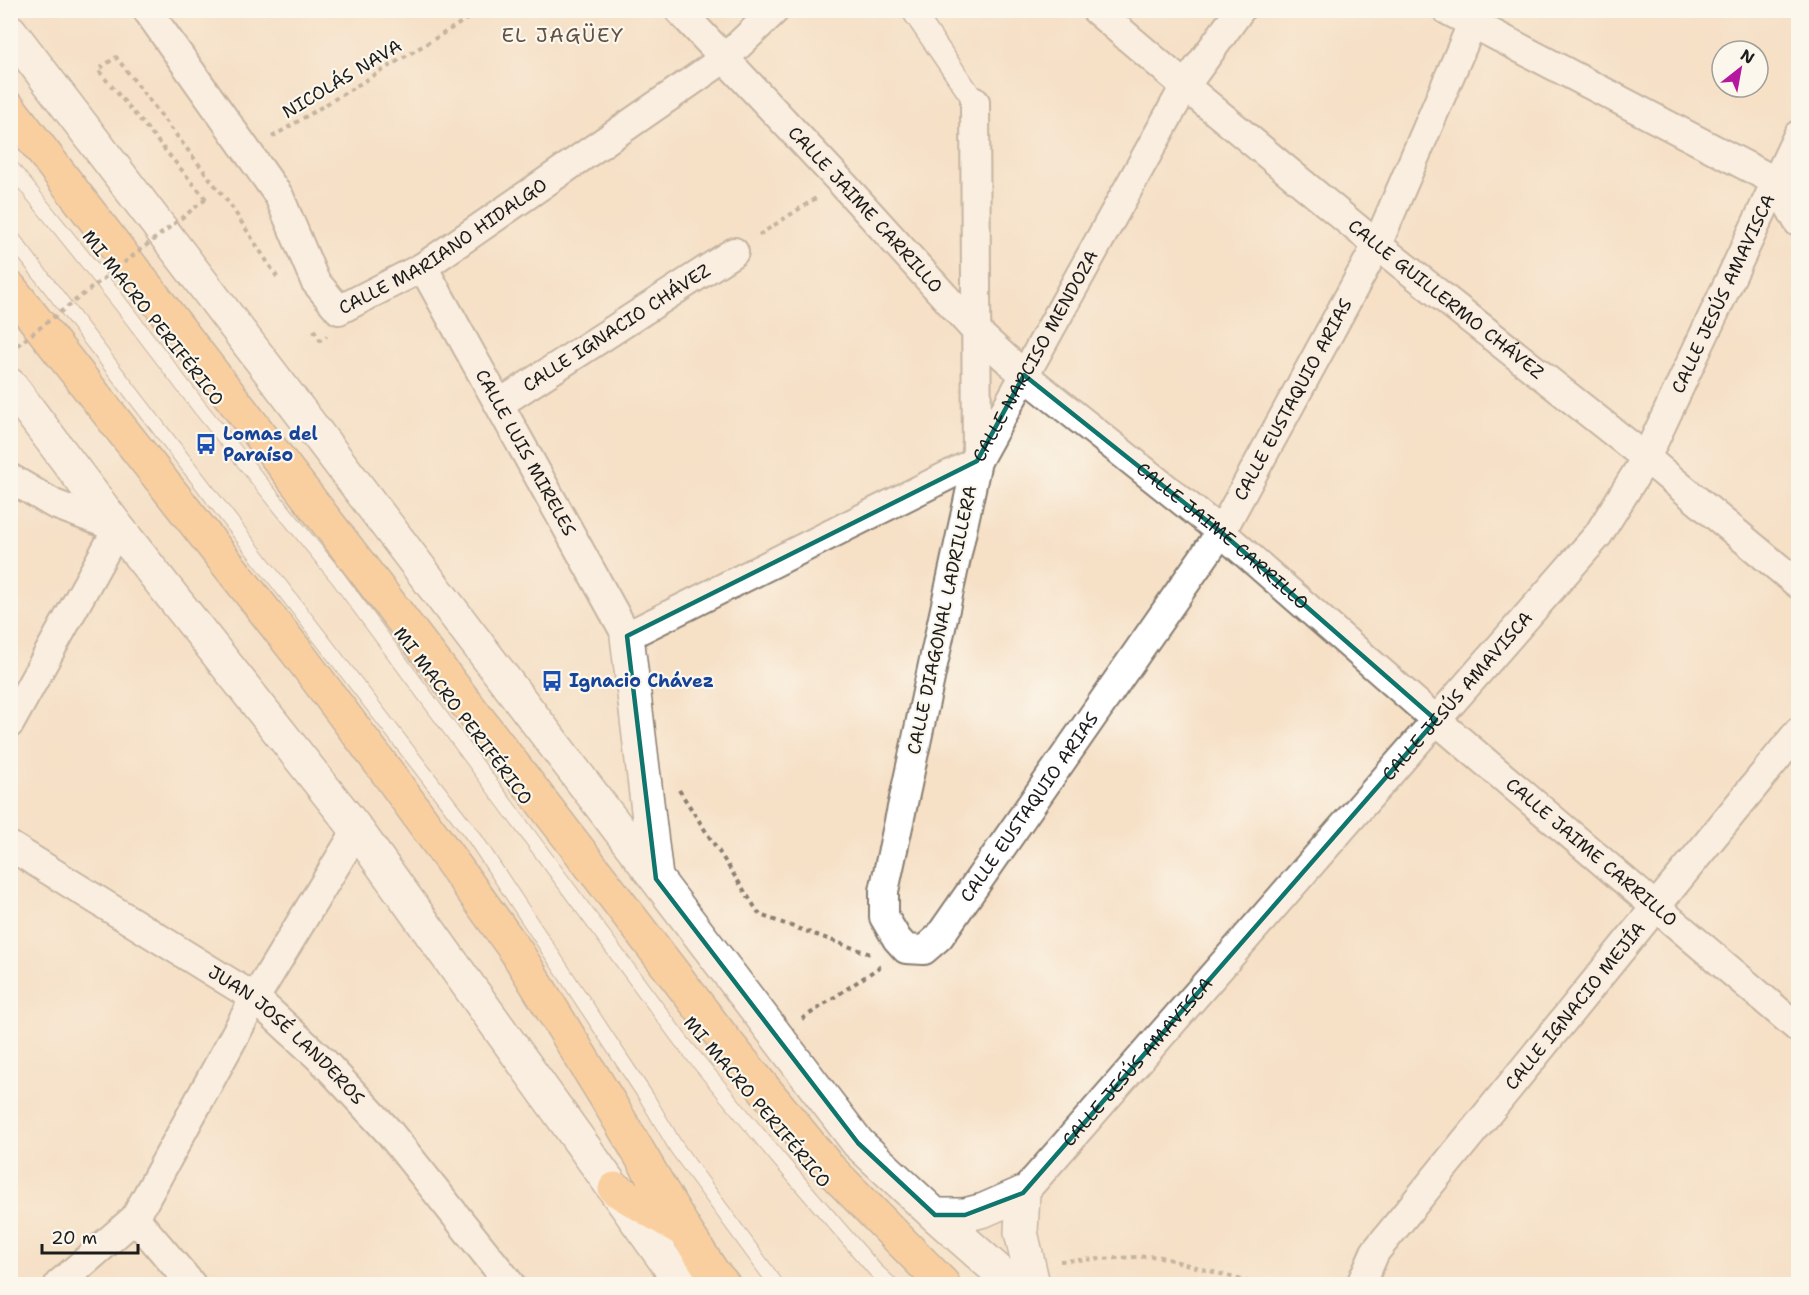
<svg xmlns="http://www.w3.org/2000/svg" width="1809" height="1295" font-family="'Shantell Sans',sans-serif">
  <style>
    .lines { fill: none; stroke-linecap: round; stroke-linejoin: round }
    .service-casing { stroke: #897e71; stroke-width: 16 }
    .pedestrian-casing { stroke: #897e71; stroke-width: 24 }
    .minor-casing { stroke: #897e71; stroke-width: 32 }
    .tertiary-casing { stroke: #897e71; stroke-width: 36 }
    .trunk-casing { stroke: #897e71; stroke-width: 36 }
    .path { stroke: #897e71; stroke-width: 4; stroke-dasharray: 4.5 4.5; stroke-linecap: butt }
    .service { stroke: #fff; stroke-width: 14 }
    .pedestrian { stroke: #fff; stroke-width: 21 }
    .minor { stroke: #fff; stroke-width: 28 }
    .tertiary { stroke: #fff; stroke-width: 33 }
    .trunk { stroke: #ffbb71; stroke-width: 33 }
    .path-bridge { stroke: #897e71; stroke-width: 4; stroke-dasharray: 4.5 4.5; stroke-linecap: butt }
    .marked { fill: none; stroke: #0f766e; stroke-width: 4.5; stroke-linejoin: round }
    .labels { text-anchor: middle; stroke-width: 4.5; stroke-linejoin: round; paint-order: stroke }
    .street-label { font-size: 18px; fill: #1c1c1c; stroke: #fbf7ec }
    .transit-label { font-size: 18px; font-weight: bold; fill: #164399; stroke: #fbf7ec; text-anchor: start }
    .neighbourhood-label { font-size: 20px; letter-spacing: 1.5px; fill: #615144; stroke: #fbf7ec }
  </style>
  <rect width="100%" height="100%" fill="#fbf7ec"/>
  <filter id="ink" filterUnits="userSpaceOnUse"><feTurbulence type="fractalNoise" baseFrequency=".0167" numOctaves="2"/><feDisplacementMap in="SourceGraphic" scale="12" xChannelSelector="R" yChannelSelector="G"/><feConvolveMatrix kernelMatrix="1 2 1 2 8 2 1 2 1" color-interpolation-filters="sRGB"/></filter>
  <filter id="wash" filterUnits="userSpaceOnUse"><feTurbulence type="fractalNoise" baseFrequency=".008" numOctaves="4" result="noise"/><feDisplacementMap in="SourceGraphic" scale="24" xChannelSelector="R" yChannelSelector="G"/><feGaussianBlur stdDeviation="1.35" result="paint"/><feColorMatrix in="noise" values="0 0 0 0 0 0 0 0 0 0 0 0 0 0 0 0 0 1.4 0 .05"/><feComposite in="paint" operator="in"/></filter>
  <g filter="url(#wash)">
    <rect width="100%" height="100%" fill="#f6e0c6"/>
  </g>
  <g filter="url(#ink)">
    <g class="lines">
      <defs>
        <path id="service" d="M10 166 120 303 200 408 338 578 682 1042 777 1157 875 1270 890 1284
          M10 235 474 837 647 1098 676 1147 776 1284"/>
        <path id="pedestrian" d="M912 10 975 102"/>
        <g id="minor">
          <path id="s1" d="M147 10 279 196 315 281 339 310 423 267 725 58 775 10"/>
          <path id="s2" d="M679 10 841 182 976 331 1024 375 1221 532 1436 720 1798 1028"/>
          <path id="s3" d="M1096 10 1185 86 1377 245 1646 458 1798 584"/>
          <path d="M1447 10 1798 193"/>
          <path id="s4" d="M975 102 977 461 884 891V917L897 939 906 949 924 950 939 937 1221 532 1377 245 1478 10"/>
          <path d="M1776 182 1798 222"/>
          <path id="s5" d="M423 267 627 636 977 461 1185 86 1240 10"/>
          <path id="s6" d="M499 404 734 252"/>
          <path d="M10 478 54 504 118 528 10 723"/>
          <path id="s7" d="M10 846 255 998 324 1062 389 1132 510 1284"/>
          <path id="s8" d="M1023 1193 1598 535 1646 458 1798 135"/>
          <path d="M135 1218 191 1284"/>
          <path d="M59 1284 135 1218 255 998 357 830"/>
          <path id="s9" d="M1361 1284 1375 1252 1798 732"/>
        </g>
        <path id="tertiary" d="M10 31 858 1143 935 1215 1013 1284
          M10 385 118 528 357 830 682 1284
          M627 636 656 877
          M935 1215H965L984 1210 1023 1193 1021 1232 1033 1284"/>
        <path id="trunk" d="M10 109 726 1042 828 1167 943 1284
          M10 288 296 651 390 776 516 951 610 1104 686 1232 713 1273 723 1284
          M615 1189 683 1230"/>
      </defs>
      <use href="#service" class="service-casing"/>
      <use href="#pedestrian" class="pedestrian-casing"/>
      <use href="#minor" class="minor-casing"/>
      <use href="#tertiary" class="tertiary-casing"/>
      <use href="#trunk" class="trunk-casing"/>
      <path class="path" d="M272 137 482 10
        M206 199 98 70 116 57 231 206 279 280
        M759 235 816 198
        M314 330 320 340 327 336
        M679 790 760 915 870 954
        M802 1019 881 966
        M1060 1261 1157 1256 1256 1284"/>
      <use href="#service" class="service"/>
      <use href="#pedestrian" class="pedestrian"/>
      <use href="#minor" class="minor"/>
      <use href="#tertiary" class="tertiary"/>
      <use href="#trunk" class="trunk"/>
      <path class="path-bridge" d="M10 351 206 199"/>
    </g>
  </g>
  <path d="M0 0H1809V1295H0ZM1024 375 1221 532 1436 720 1023 1193 965 1215H935L858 1143 656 879 627 636 977 461Z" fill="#f6e0c6" fill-opacity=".55" fill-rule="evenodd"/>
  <path class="marked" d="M1024 375 1221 532 1436 720 1023 1193 965 1215H935L858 1143 656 879 627 636 977 461Z"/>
  <defs>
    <symbol id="bus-bare" viewBox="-9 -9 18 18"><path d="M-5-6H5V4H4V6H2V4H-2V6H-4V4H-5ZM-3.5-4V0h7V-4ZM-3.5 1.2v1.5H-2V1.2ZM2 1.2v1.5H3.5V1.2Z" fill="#1a4fb4" stroke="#fbf7ec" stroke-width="2.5" paint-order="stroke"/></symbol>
  </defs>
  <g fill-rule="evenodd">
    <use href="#bus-bare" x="191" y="429" width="30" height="30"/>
    <use href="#bus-bare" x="537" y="666" width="30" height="30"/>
  </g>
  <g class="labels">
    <g class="street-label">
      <text transform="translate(342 79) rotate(-31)" y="6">NICOLÁS NAVA</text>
      <text dy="6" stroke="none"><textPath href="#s2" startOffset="273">CALLE JAIME CARRILLO</textPath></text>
      <text dy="6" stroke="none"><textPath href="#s1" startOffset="480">CALLE MARIANO HIDALGO</textPath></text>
      <text dy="6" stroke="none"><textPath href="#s8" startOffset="1146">CALLE JESÚS AMAVISCA</textPath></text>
      <text dy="6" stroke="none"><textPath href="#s3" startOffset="454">CALLE GUILLERMO CHÁVEZ</textPath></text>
      <text transform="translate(153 318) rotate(52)" y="6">MI MACRO PERIFÉRICO</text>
      <text dy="6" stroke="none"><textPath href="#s6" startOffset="140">CALLE IGNACIO CHÁVEZ</textPath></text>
      <text dy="6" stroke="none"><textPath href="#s5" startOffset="933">CALLE NARCISO MENDOZA</textPath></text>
      <text dy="6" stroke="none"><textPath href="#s4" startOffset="1546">CALLE EUSTAQUIO ARIAS</textPath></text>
      <text dy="6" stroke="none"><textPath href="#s5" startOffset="212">CALLE LUIS MIRELES</textPath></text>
      <text dy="6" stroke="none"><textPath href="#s2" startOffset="758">CALLE JAIME CARRILLO</textPath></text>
      <text transform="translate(942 620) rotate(-78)" y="6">CALLE DIAGONAL LADRILLERA</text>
      <text dy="6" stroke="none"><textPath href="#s8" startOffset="660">CALLE JESÚS AMAVISCA</textPath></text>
      <text transform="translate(463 716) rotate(53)" y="6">MI MACRO PERIFÉRICO</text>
      <text dy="6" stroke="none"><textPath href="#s4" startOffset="1060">CALLE EUSTAQUIO ARIAS</textPath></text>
      <text dy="6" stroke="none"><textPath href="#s2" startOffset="1244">CALLE JAIME CARRILLO</textPath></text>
      <text dy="6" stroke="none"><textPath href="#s9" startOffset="352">CALLE IGNACIO MEJÍA</textPath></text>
      <text dy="6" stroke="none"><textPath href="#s7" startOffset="336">JUAN JOSÉ LANDEROS</textPath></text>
      <text dy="6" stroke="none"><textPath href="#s8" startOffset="174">CALLE JESÚS AMAVISCA</textPath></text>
      <text transform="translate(757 1102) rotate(50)" y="6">MI MACRO PERIFÉRICO</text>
    </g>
    <g class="transit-label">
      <text x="223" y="440">Lomas del<tspan x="223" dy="21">Paraíso</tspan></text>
      <text x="569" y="687">Ignacio Chávez</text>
    </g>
    <g class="neighbourhood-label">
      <text x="563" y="42">EL JAGÜEY</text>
    </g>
  </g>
  <rect width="1809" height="1295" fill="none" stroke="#fbf7ec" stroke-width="36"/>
  <g transform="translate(1740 69) rotate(31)"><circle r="28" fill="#fbf7ec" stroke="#a29f99" stroke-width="1.5"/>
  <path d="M0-4.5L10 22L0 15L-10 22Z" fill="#b5179e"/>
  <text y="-9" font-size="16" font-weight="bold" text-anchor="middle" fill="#1c1c1c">N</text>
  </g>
  <path d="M42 1244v9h96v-9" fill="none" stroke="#1c1c1c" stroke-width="3"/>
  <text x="51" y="1244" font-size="18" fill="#1c1c1c" stroke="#fbf7ec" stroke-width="4.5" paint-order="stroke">20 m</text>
</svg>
